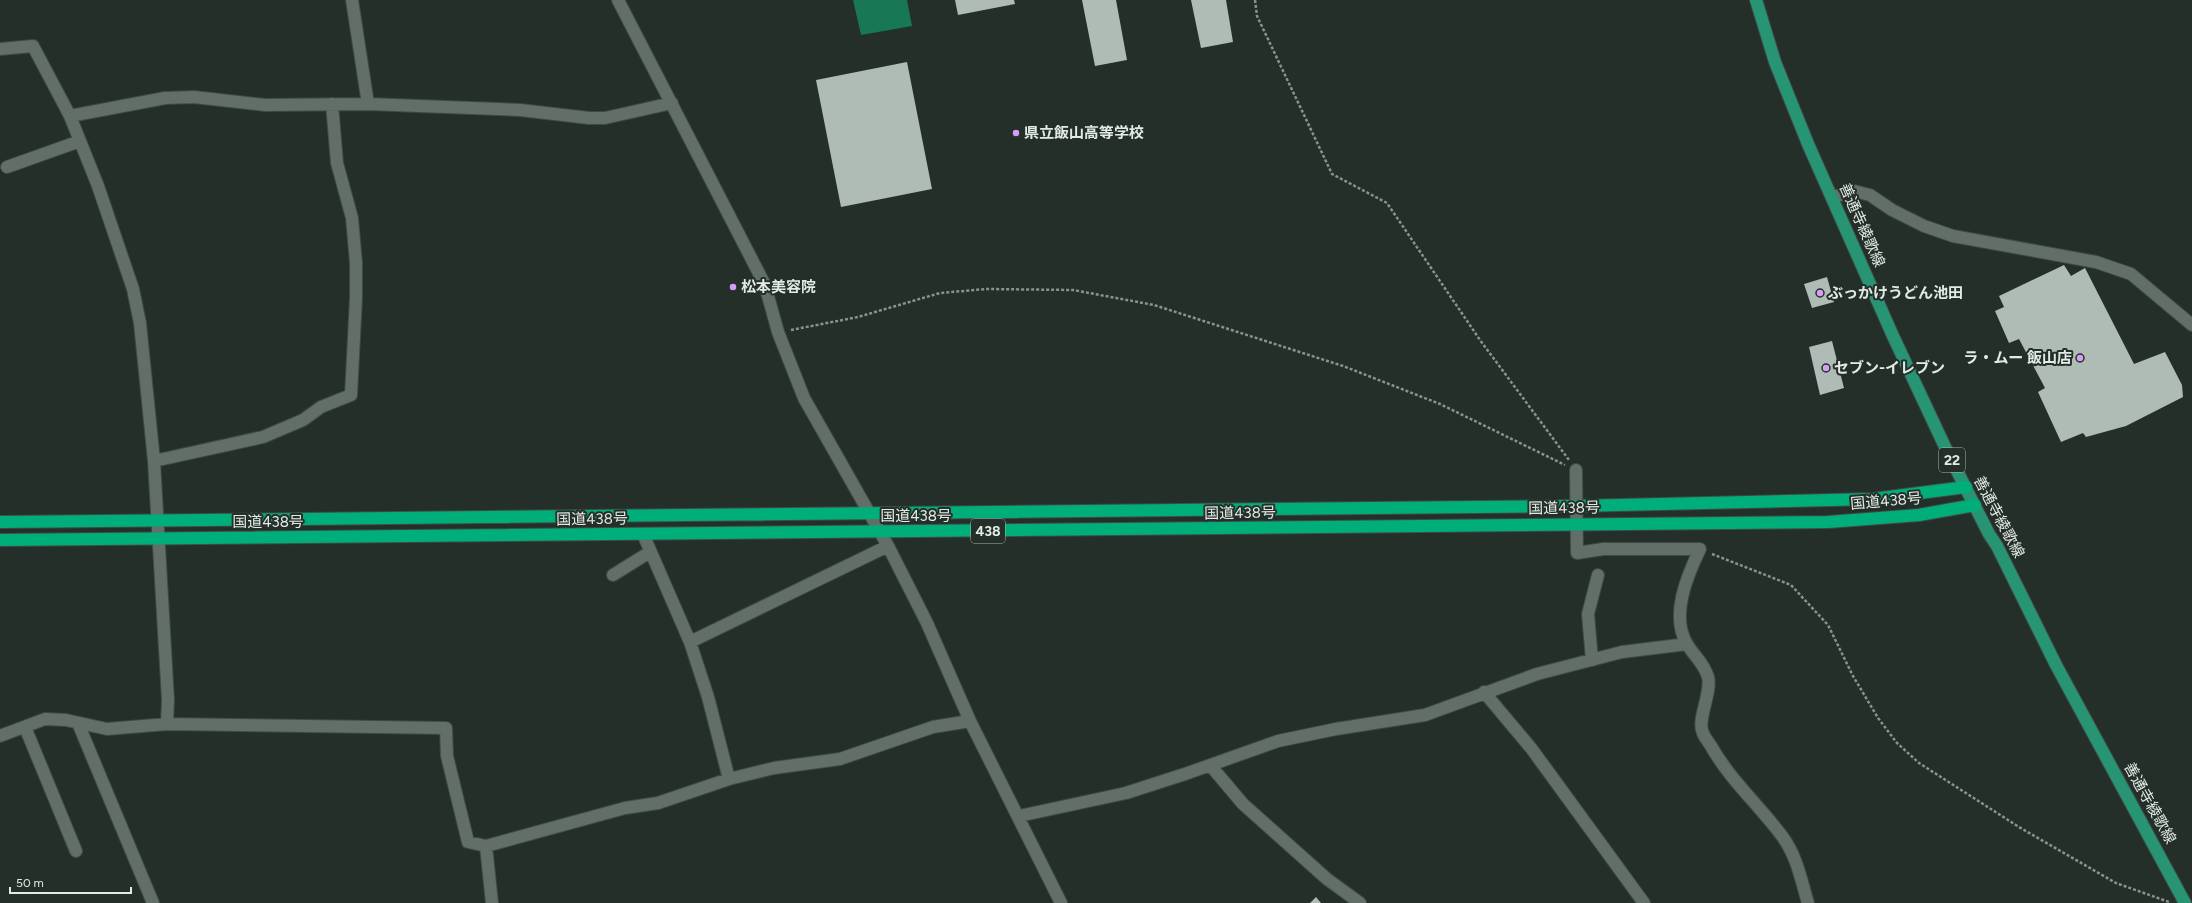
<svg xmlns="http://www.w3.org/2000/svg" width="2192" height="903" font-family="Figtree,'Noto Sans JP',sans-serif">
  <style>
    .water { fill: #187855 }
    .building { fill: #afbcb5 }
    .lines { fill: none; stroke-linecap: round; stroke-linejoin: round }
    .street-casing { stroke: #404a45; stroke-width: 14 }
    .primary-casing { stroke: #404a45; stroke-width: 14 }
    .highway-casing { stroke: #404a45; stroke-width: 14 }
    .path { stroke: #8a928e; stroke-width: 2.5; stroke-dasharray: 3 2; stroke-linecap: butt }
    .street { stroke: #626e68; stroke-width: 12 }
    .primary { stroke: #279473; stroke-width: 12 }
    .highway { stroke: #00ae7a; stroke-width: 12 }
    .poi-dot { fill: #d89bf8; stroke: #242f2a; stroke-width: 1.5 }
    .labels { text-anchor: middle; stroke-width: 4; stroke-linejoin: round; paint-order: stroke }
    .shield { fill: #242f2a; stroke: #aab2ae; stroke-width: 1 }
    .shield-label { font-size: 14px; font-weight: bold; fill: #e3eae6 }
    .poi-label { font-size: 15px; font-weight: bold; fill: #e3eae6; stroke: #242f2a; text-anchor: start }
    .street-label { font-size: 15px; fill: #e3eae6; stroke: #242f2a }
  </style>
  <rect width="100%" height="100%" fill="#242f2a"/>
  <path class="water" d="M853 0H907L912 26 861 35Z"/>
  <path class="building" d="M955 0H1014L1015 4 958 15Z
    M1082 0H1116L1127 60 1095 66Z
    M1191 0H1226L1233 42 1201 48Z
    M907 62 932 189 841 207 816 80Z
    M2064 265 2071 276 2085 268 2134 364 2165 352 2182 385 2183 397 2126 426 2086 437 2083 433 2061 442 2038 392 2045 388 2019 339 2009 343 1995 311 2004 307 1999 296Z
    M1827 277 1834 302 1812 308 1804 284Z
    M1832 341 1844 388 1820 395 1809 347Z
    M1316 897 1321 903H1310Z"/>
  <g class="lines">
    <defs>
      <path id="street" d="M352 0 368 104
        M618 0 765 285 778 332 804 398 888 546 927 623 970 721 1061 903
        M0 49 33 46 70 116 98 186 133 289 140 323 154 461 168 700 167 724
        M70 116 165 98 194 97 265 105 368 104 520 110 589 118H605L672 103
        M7 167 80 141
        M1833 197 1854 191 1870 195 1892 210 1924 226 1953 236 2096 262 2131 274 2192 325
        M154 461 263 437 303 420 321 407 351 395 356 298V263L352 218 337 163 332 104
        M1576 470 1577 553 1603 549H1700C1687 576 1670 616 1687 644 1694 656 1704 663 1708 677 1712 691 1698 718 1702 730 1703 736 1708 741 1711 746 1730 780 1759 805 1782 836 1797 856 1801 880 1808 903
        M643 534 690 642
        M613 575 650 552
        M1592 660 1588 614 1598 575
        M1484 692 1531 748 1644 903
        M78 723 153 903
        M25 727 76 851
        M0 736 45 719 66 720 107 729 167 724 446 728 447 756 468 842 486 846 625 808 658 803 729 779 774 768 840 759 933 727 970 721
        M1210 765 1243 804 1327 879 1360 903
        M729 779 708 697 690 642 888 546
        M1019 816 1126 793 1185 774 1278 741 1336 729 1425 715 1537 674 1622 652 1687 644
        M486 846 492 903"/>
      <path id="primary" d="M1756 0 1775 62 1808 144 1893 336 1946 449 1989 534 1997 546 2056 665 2185 903"/>
      <path id="highway" d="M0 522 1576 506 1873 499 1966 487
        M0 540 1828 522 1919 515 1975 505"/>
    </defs>
    <use href="#street" class="street-casing"/>
    <use href="#primary" class="primary-casing"/>
    <use href="#highway" class="highway-casing"/>
    <path class="path" d="M1255 0 1257 16 1332 174 1387 203 1480 340 1569 460
      M791 330 858 317 940 293 986 289 1073 290 1154 305 1343 366 1440 404 1565 465
      M1712 554 1791 585 1828 625 1853 676 1878 718 1897 743 1919 763 2019 827 2116 883 2169 902"/>
    <use href="#street" class="street"/>
    <use href="#primary" class="primary"/>
    <use href="#highway" class="highway"/>
  </g>
  <g class="poi-dot">
    <circle cx="1016" cy="133" r="4"/>
    <circle cx="733" cy="287" r="4"/>
    <circle cx="1820" cy="293" r="4"/>
    <circle cx="2080" cy="358" r="4"/>
    <circle cx="1826" cy="368" r="4"/>
  </g>
  <g class="labels">
    <g class="shield">
      <rect x="1939" y="448" width="26" height="24" rx="3"/>
      <rect x="971" y="519" width="34" height="24" rx="3"/>
    </g>
    <g class="shield-label">
      <text x="1952" y="465">22</text>
      <text x="988" y="536">438</text>
    </g>
    <g class="poi-label">
      <text x="1024" y="138">県立飯山高等学校</text>
      <text x="741" y="292">松本美容院</text>
      <text x="1828" y="298">ぶっかけうどん池田</text>
      <text x="2072" y="363" text-anchor="end">ラ・ムー 飯山店</text>
      <text x="1834" y="373">セブン-イレブン</text>
    </g>
    <g class="street-label">
      <text transform="translate(1862 225) rotate(66)" y="5">善通寺綾歌線</text>
      <text transform="translate(1886 501) rotate(-5)" y="5">国道438号</text>
      <text transform="translate(1564 508) rotate(-1)" y="5">国道438号</text>
      <text transform="translate(1240 513) rotate(-1)" y="5">国道438号</text>
      <text x="916" y="521">国道438号</text>
      <text transform="translate(1999 517) rotate(62)" y="5">善通寺綾歌線</text>
      <text transform="translate(592 519) rotate(-1)" y="5">国道438号</text>
      <text x="268" y="527">国道438号</text>
      <text transform="translate(2150 803) rotate(61)" y="5">善通寺綾歌線</text>
    </g>
  </g>
  <path d="M10 887v6h121v-6" fill="none" stroke="#e3eae6" stroke-width="2"/>
  <text x="16" y="887" font-size="12" fill="#e3eae6" stroke="#242f2a" stroke-width="3" paint-order="stroke">50 m</text>
</svg>
